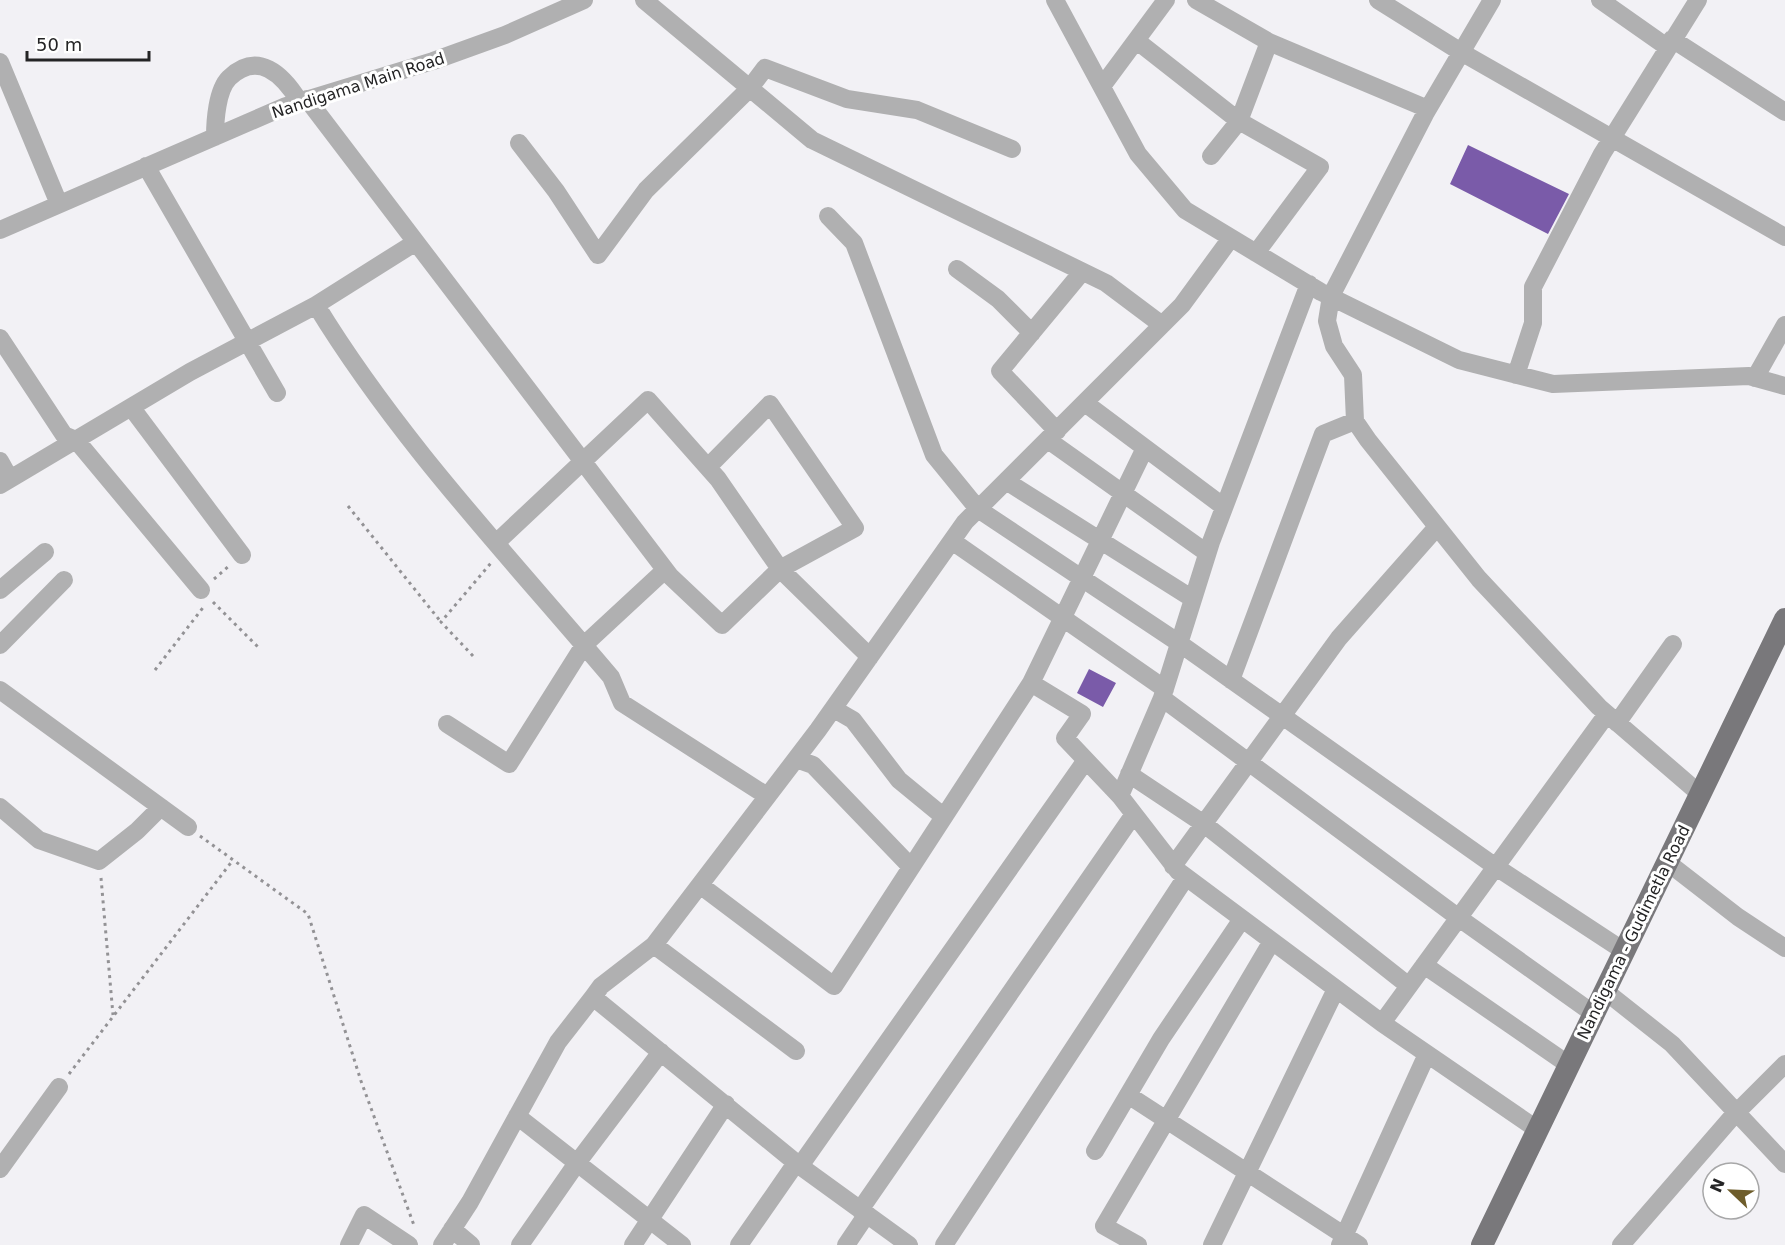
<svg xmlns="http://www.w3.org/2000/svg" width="1785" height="1245" font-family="'DejaVu Sans',sans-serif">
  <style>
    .building { fill: #7a5ba9 }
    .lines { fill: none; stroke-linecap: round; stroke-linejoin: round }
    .path { stroke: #939295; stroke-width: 3; stroke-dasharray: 3 4.5; stroke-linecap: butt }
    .minor { stroke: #b0b0b1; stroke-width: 18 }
    .major { stroke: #79787b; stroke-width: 22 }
    .labels { text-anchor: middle; stroke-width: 6; stroke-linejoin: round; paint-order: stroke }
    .street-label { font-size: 16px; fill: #242425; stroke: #fff }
  </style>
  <rect width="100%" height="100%" fill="#f2f1f5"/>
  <path class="building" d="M1468 145 1569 194 1548 234 1450 184Z
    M1089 669 1116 683 1103 707 1077 693Z"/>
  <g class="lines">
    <path class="path" d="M348 506 441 622
      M214 579 229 566
      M213 602 258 647
      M473 656 441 622 491 563
      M155 670 205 605
      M200 836 308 914 361 1081 415 1228
      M101 878 113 1015
      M69 1074 233 860"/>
    <path class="minor" d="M644 0 812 140 1106 283 1162 325
      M1055 0 1138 154 1185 210 1321 292 1459 360 1553 384 1749 376 1785 386
      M1196 0 1269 42 1428 109
      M1378 0 1461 52 1785 237
      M1492 0 1425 114 1331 296 1327 321 1334 346 1353 375 1355 421 1368 440 1479 579 1599 707 1700 794
      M1600 0 1667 47
      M1672 39 1785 112
      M1137 41 1239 121 1320 167 1256 253
      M0 62 59 204
      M1103 85 1166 0
      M307 99 670 576 722 625 780 569 870 657
      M215 137C215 121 217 90 229 78 258 50 283 75 299 101
      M519 143 556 191 598 255 646 190 750 88 765 68 847 99 917 110 1012 149
      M1211 156 1239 121 1269 42
      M146 166 277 393
      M828 216 854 243 934 455 978 509 1179 643 1496 867 1624 951
      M0 230 286 106 433 61 505 35 584 0
      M416 242 316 305C399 441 509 556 611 677L622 703 767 796
      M957 269 998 299 1032 333
      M1309 284 1211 542 1162 698 1120 796 1178 871 1382 1023 1538 1130
      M0 338 64 435 76 440 201 590
      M1516 375 1533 323V287L1602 154 1698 0
      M1755 378 1785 325
      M1085 403 1224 507
      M131 407 242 555
      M1057 431 1000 371 1082 272
      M1048 440 1207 553
      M0 461 10 479
      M1006 481 1193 599
      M0 485 190 372 322 302
      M952 541 1165 689
      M496 543 648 400 718 479 780 569 855 528 770 404 708 467
      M0 590 45 552
      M0 645 64 580
      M1231 680 1323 434 1355 421
      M1031 683 1082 714 1065 738 1120 796
      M0 690 188 827
      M1162 698 1459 918 1594 1014
      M834 709 853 720 899 780 944 817
      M1617 723 1673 644
      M447 724 509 764 584 645 665 570
      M796 759 813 765 911 867
      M1129 774 1204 824 1409 986
      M0 807 39 840 99 861 137 831 161 807
      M1667 862 1738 917 1785 948
      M1173 866 1339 638 1437 527
      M700 885 834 986 1031 683 1145 448
      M654 945 796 1051
      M1424 965 1569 1065
      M1605 991 1672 1044 1785 1164
      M593 997 800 1166 909 1245
      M1382 1023 1607 714
      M1128 1095 1359 1245
      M517 1116 682 1245
      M1095 1151 1161 1039 1242 919
      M800 1166 1086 760
      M0 1169 59 1087
      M860 1210 1134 814
      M452 1229 471 1245
      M349 1245 364 1215 409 1245
      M442 1245 470 1202 558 1042 593 997 601 986 654 945 818 730 965 522 1182 305 1231 238
      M520 1245 577 1163 661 1052
      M633 1245 726 1104
      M739 1245 796 1163
      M846 1245 867 1214
      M944 1245 1186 877
      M1138 1245 1104 1226 1272 941
      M1212 1245 1336 989
      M1340 1245 1427 1054
      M1621 1245 1733 1116 1785 1064"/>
    <path class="major" d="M1482 1245 1785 619"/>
  </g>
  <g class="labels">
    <g class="street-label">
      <text transform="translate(358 85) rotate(-18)" y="6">Nandigama Main Road</text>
      <text transform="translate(1633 932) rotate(-64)" y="6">Nandigama - Gudimetla Road</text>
    </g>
  </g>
  <g transform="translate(1731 1191) rotate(293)"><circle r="28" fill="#ffffff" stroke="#a7a7a8" stroke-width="1.5"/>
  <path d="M0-4.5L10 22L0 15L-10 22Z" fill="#6e5d2b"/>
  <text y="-9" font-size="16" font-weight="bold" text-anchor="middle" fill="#242425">N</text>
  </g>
  <path d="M27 51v9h122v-9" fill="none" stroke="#242425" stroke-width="3"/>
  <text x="36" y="51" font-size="18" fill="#242425" stroke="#ffffff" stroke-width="4.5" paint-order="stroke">50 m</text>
</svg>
